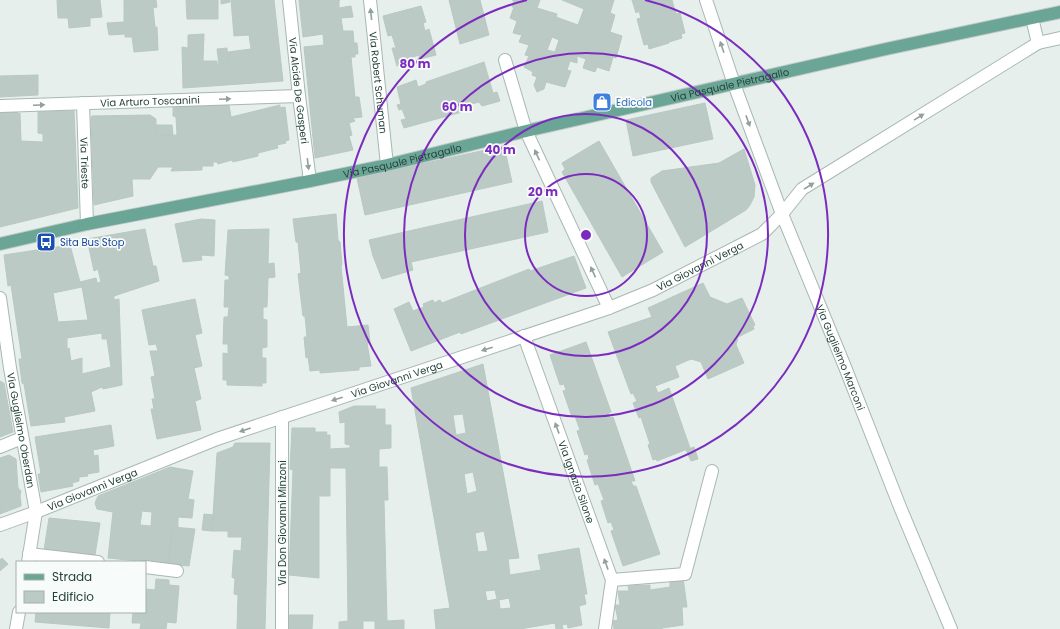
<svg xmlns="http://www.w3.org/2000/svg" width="1060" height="629" font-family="Poppins,sans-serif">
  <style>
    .building { fill: #bbcac4; stroke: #b8c9c2; fill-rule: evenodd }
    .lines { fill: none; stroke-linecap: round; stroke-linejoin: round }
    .minor-casing { stroke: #a8b8b2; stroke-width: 14 }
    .major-casing { stroke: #c2cac8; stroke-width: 14 }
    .minor { stroke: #fff; stroke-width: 12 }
    .major { stroke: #6aa596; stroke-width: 12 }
    .oneway { fill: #92a09c }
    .ring { fill: none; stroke: #7b2cbf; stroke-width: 2 }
    .labels { text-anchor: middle; stroke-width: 3.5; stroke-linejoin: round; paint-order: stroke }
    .street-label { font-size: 10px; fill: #24423a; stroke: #f7fbf9 }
    .shop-label { font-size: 10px; fill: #366cbe; stroke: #f7fbf9; text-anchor: start }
    .transit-label { font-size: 10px; fill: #164399; stroke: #f7fbf9; text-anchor: start }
    .centre { fill: #7b2cbf; stroke: #f7fbf9; stroke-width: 2 }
    .ring-label { font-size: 12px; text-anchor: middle; font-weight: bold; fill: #7b2cbf; stroke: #f7fbf9; stroke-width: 3.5; stroke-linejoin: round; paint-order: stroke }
  </style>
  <rect width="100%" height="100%" fill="#e6efeb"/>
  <path class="building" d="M57 0H100L102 17 90 18V26L69 28 68 18H58Z
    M124 0H156L157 7 153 8 155 27H157L158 50 134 52 132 37H125V34L109 35 107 23 124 22Z
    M186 0H218V19H187Z
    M221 0H230V2L221 4Z
    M231 0H274L283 81 183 88 182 47 188 48V35L204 34 203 61H217V64L228 63V52L251 49 249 35 234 36Z
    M299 0H340L339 1V8L351 6 353 17 341 18 343 31H353L354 43H357L358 54H355V57H351L355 97H359L362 117 353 118 355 121 349 123 352 135 349 136 353 150 315 158 304 47 324 45 323 34 303 37Z
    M449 0H480L489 35 460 44Z
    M512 0H540L537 8 557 14 556 17 578 25 584 9 562 0H614L610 13 615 15 610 32 622 36 616 58 613 57 609 71 597 67 595 72 583 68 586 59 577 56V63L570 61 567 70 571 71 565 87 546 82 544 89 537 92 534 85 537 77 532 75 533 72 524 67 529 56 525 55 529 45 519 42 522 35 513 33 517 21 510 18 514 7H512L514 0ZM552 37 559 40 555 52 547 50Z
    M632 0H672L676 14 680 13 685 33 681 34 682 38 669 42V43L649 49 648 44 644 45 637 19 641 18 639 11 636 13Z
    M421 6 426 22 423 23 425 31 429 29 436 55 419 59V55L404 60 406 64 397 66 392 48H396L392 35 388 36 383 16Z
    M227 48 228 63 219 64 217 49Z
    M484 62 493 93 497 92 500 101 482 106 479 102 468 105 469 110 404 128 401 120 406 119 402 109 399 110 397 105 401 104 397 87 416 80 418 87 426 84V82Z
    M38 75V95L0 97V76Z
    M705 103 713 139 633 156 626 120Z
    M229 105 231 117 280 105V108L285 107 289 140 285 141 286 143 277 145 278 148 258 153V156L233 162 232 160 218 164 217 162H213V166H202V170L171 171 173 167H158L150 179H132L133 196 94 205 91 118 92 116 150 115 156 119V136L177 135 176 117 173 116V106Z
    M17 111 18 114 20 113 21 141 43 142V134L38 133V112L74 111 78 208 0 227V112Z
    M156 125H172L173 135 156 136Z
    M599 141 663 252 622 277 562 172 565 169 562 163Z
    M504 146 512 182 365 215 357 178Z
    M744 149 755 185 754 197 750 205 746 210 685 247 651 182V178L662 171 719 163Z
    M542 201 548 232 411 262 413 270 382 279 373 256 369 240Z
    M336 214 338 240 340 242 342 264 341 266 347 327 368 325 370 343H367L371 366 359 367V370L320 373V370L310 371 308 357 306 358 304 337H307L305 316H303L298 274 301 273 298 242H296L293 219Z
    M201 219 215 220 214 256 201 255 202 260 183 262 175 224Z
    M145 229 153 266H156L159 281 114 296V300L119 299 122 385 103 389 102 387 91 392 95 411 64 417 65 422 31 426 24 384 22 383 19 359H22L11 285 8 286 4 255 70 245 80 282 96 278 97 283 101 282 98 269 94 271 87 239ZM82 287 88 320 58 322 53 293ZM102 333V339H107L111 367 82 374V358L71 361 69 348 67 349V338Z
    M269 229 268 264 274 263 275 277 268 278 267 307H263V319L267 320V347L262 348V358H266V383H262V386L227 385V380H223V353L228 354V344H223L224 317H228L229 307H224L225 280H229V276L225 275 228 230Z
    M574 256 586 288 461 334 460 332 411 351 394 309 409 302 413 311 424 307 423 304 433 300 434 303 440 300 442 303 529 269 530 271Z
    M703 283 710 297 727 304 742 298 755 325 753 326 754 329 738 337 736 345 744 363 708 379 701 362 691 359 675 366 679 377 655 386 658 393 669 388 690 448 657 461 656 459 653 460 648 445 650 444 641 417 639 418 633 403 637 401 633 393 631 394 608 332 652 317 648 308Z
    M195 299 202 333 195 335 202 366 194 368 201 399 195 401 201 430 157 439 151 409H154L152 399H155L151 377 155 376 150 351H158L156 344 149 345 142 310Z
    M586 342 611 412 608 413 610 418 613 417 635 481H631L633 486H636L660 554 623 566 611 531 614 530 611 522 608 523 601 501 604 500 598 484 595 485 587 460 589 459 588 454 585 455 577 431 580 430 575 416 572 417 563 391 566 390 564 384 560 385 550 355Z
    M483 364 519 558 508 559 510 575 541 570 538 555 579 548 587 594H584L586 604 579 606 582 625 568 628 567 624 562 625 563 629H556L555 623 520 629H436L434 610 450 608 411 388ZM463 414 466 433 456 435 453 415ZM473 472 477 491 467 494 464 474ZM484 531 488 551 478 552 475 533ZM495 590 497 599 487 601 485 591ZM509 598 511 608 500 609 499 600Z
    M0 381 4 383 13 432 0 437Z
    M354 406H376L375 409H385V425H391V448L379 449V467H387L388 500H384L387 621 404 620V629H375V621H363V629H339V622L348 621 346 468H330V496H319V578L289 575 293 470 290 469 292 428H315V432H327L326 435H330V449L350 448V445L345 444V422L340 423 339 412Z
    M111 425 114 446 93 450 94 456 98 455 99 472 87 474 88 476 79 477V481L72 483 73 486 41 492 38 474H41L35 437Z
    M235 443H270L265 629H237L238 595 234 594 235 579 232 577 234 550 241 551 242 537H228V531H212L217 453 233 447Z
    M694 447 698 459 691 461 686 450Z
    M9 455 16 459 18 488 21 491 20 496 21 504V506L0 514V458Z
    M170 467 193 471 188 499 194 500 192 518 178 517V528L173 527 168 564 108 558 113 512 97 509 95 503 98 496ZM142 511 152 512 151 526 140 525Z
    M204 514 213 515 212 531 202 530Z
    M49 518 100 523 95 555 44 550Z
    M173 527 195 529 189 566 168 564Z
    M2 558 8 564 0 571V560Z
    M683 578 687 607H682L683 625 662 628V629H614L613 621 618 620 615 605H620L618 591H629L628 586 650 585V590L670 587V580Z
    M156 579 169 580V585L179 586 176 623 167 622 166 629H140L141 623H132L133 612H145V589L155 590Z
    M36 612H110L109 628 35 622Z
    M287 615H313L312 629H287Z"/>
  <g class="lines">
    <defs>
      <g id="minor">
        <path id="s1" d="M289 0 299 96 310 181"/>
        <path id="s2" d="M370 0 387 165"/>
        <path id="s3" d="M706 0 734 84 782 214 845 367 900 507 951 629"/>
        <path d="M1032 18 1038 43"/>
        <path d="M505 60 526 131 609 308"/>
        <path id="s4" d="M83 103 87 224"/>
        <path id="s5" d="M0 106 299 96"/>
        <path id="s6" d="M0 298 10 368 36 512 28 562"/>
        <path id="s7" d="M524 336 612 580 605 629"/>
        <path d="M0 447 22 438"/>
        <path id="s8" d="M0 525 36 512 217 439 609 308 653 290 762 234 782 214 802 189 1038 43 1060 38"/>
        <path d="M29 554 98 562"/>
        <path d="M145 567 177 571"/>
        <path d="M612 580 685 574 712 471"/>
        <path d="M16 629 19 612"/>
        <path d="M282 629V417"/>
      </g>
      <g id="major">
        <path id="s9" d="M0 244 87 224 310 181 387 165 526 131 886 49 1060 12"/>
      </g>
    </defs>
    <use href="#minor" class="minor-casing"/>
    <use href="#major" class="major-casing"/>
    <use href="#minor" class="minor"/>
    <use href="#major" class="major"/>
  </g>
  <defs><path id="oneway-solid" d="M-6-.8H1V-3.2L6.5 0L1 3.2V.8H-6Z"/></defs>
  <g class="oneway">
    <use href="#oneway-solid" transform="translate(371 14) rotate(-96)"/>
    <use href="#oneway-solid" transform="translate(722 47) rotate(-109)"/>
    <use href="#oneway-solid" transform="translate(225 99) rotate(-2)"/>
    <use href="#oneway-solid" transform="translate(39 105) rotate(-2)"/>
    <use href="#oneway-solid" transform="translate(919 117) rotate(-32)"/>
    <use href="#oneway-solid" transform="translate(748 121) rotate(70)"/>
    <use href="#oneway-solid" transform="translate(537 155) rotate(-115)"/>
    <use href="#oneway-solid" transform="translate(308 164) rotate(83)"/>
    <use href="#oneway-solid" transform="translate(809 186) rotate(-32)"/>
    <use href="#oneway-solid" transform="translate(593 272) rotate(-115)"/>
    <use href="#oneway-solid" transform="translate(487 349) rotate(162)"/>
    <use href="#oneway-solid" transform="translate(337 399) rotate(162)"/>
    <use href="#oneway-solid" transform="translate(557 428) rotate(-110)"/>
    <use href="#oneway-solid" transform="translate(245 430) rotate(161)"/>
    <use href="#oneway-solid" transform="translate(606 564) rotate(-110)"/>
  </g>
  <g class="ring">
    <circle cx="586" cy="235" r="61"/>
    <circle cx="586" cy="235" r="121"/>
    <circle cx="586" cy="235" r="182"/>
    <path d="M645 0A242 242 0 1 1 527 0"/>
  </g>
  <defs>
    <symbol id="shop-square" viewBox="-11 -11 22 22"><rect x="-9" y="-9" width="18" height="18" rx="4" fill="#3f7fe0" stroke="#f7fbf9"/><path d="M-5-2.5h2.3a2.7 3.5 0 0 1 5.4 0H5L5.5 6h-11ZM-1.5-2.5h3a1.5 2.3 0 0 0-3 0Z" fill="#fff"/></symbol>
    <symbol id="bus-square" viewBox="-11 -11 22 22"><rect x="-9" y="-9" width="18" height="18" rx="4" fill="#1a4fb4" stroke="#f7fbf9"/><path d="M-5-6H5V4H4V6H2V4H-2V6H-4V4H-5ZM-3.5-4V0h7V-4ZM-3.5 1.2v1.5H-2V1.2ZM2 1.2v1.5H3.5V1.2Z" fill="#fff"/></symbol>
  </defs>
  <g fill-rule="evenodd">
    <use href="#shop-square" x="591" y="91" width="22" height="22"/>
    <use href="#bus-square" x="35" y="231" width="22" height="22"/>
  </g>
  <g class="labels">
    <g class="street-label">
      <text dy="4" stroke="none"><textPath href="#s2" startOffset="83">Via Robert Schuman</textPath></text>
      <text dy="4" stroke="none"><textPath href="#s9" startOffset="747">Via Pasquale Pietragallo</textPath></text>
      <text dy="4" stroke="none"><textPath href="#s1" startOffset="91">Via Alcide De Gasperi</textPath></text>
      <text dy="4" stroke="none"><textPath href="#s5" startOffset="150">Via Arturo Toscanini</textPath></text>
      <text dy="4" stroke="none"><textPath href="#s9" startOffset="411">Via Pasquale Pietragallo</textPath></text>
      <text dy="4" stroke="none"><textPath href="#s4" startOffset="60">Via Trieste</textPath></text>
      <text dy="4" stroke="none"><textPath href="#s8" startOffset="747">Via Giovanni Verga</textPath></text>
      <text dy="4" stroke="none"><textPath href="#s3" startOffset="382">Via Guglielmo Marconi</textPath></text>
      <text dy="4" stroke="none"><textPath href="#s8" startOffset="423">Via Giovanni Verga</textPath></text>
      <text dy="4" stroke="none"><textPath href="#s6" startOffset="134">Via Guglielmo Oberdan</textPath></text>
      <text dy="4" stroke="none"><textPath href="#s7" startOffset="155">Via Ignazio Silone</textPath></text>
      <text dy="4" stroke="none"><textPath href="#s8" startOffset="99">Via Giovanni Verga</textPath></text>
      <text transform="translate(282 523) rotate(-90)" y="4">Via Don Giovanni Minzoni</text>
    </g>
    <g class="shop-label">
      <text x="616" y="106">Edicola</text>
    </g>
    <g class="transit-label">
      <text x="60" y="246">Sita Bus Stop</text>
    </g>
  </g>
  <circle cx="586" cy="235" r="6" class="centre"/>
  <g class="ring-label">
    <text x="415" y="68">80 m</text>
    <text x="457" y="111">60 m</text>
    <text x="500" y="154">40 m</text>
    <text x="543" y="196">20 m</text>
  </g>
  <rect x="16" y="561" width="130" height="52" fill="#f7fbf9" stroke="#a3b1ad"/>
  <rect x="24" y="574" width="20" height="6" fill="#6aa596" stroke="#a3b1ad"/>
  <text x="52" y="581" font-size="12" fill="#24423a">Strada</text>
  <rect x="24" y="591" width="20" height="12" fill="#bbcac4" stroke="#a3b1ad"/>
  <text x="52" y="601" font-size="12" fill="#24423a">Edificio</text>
</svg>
